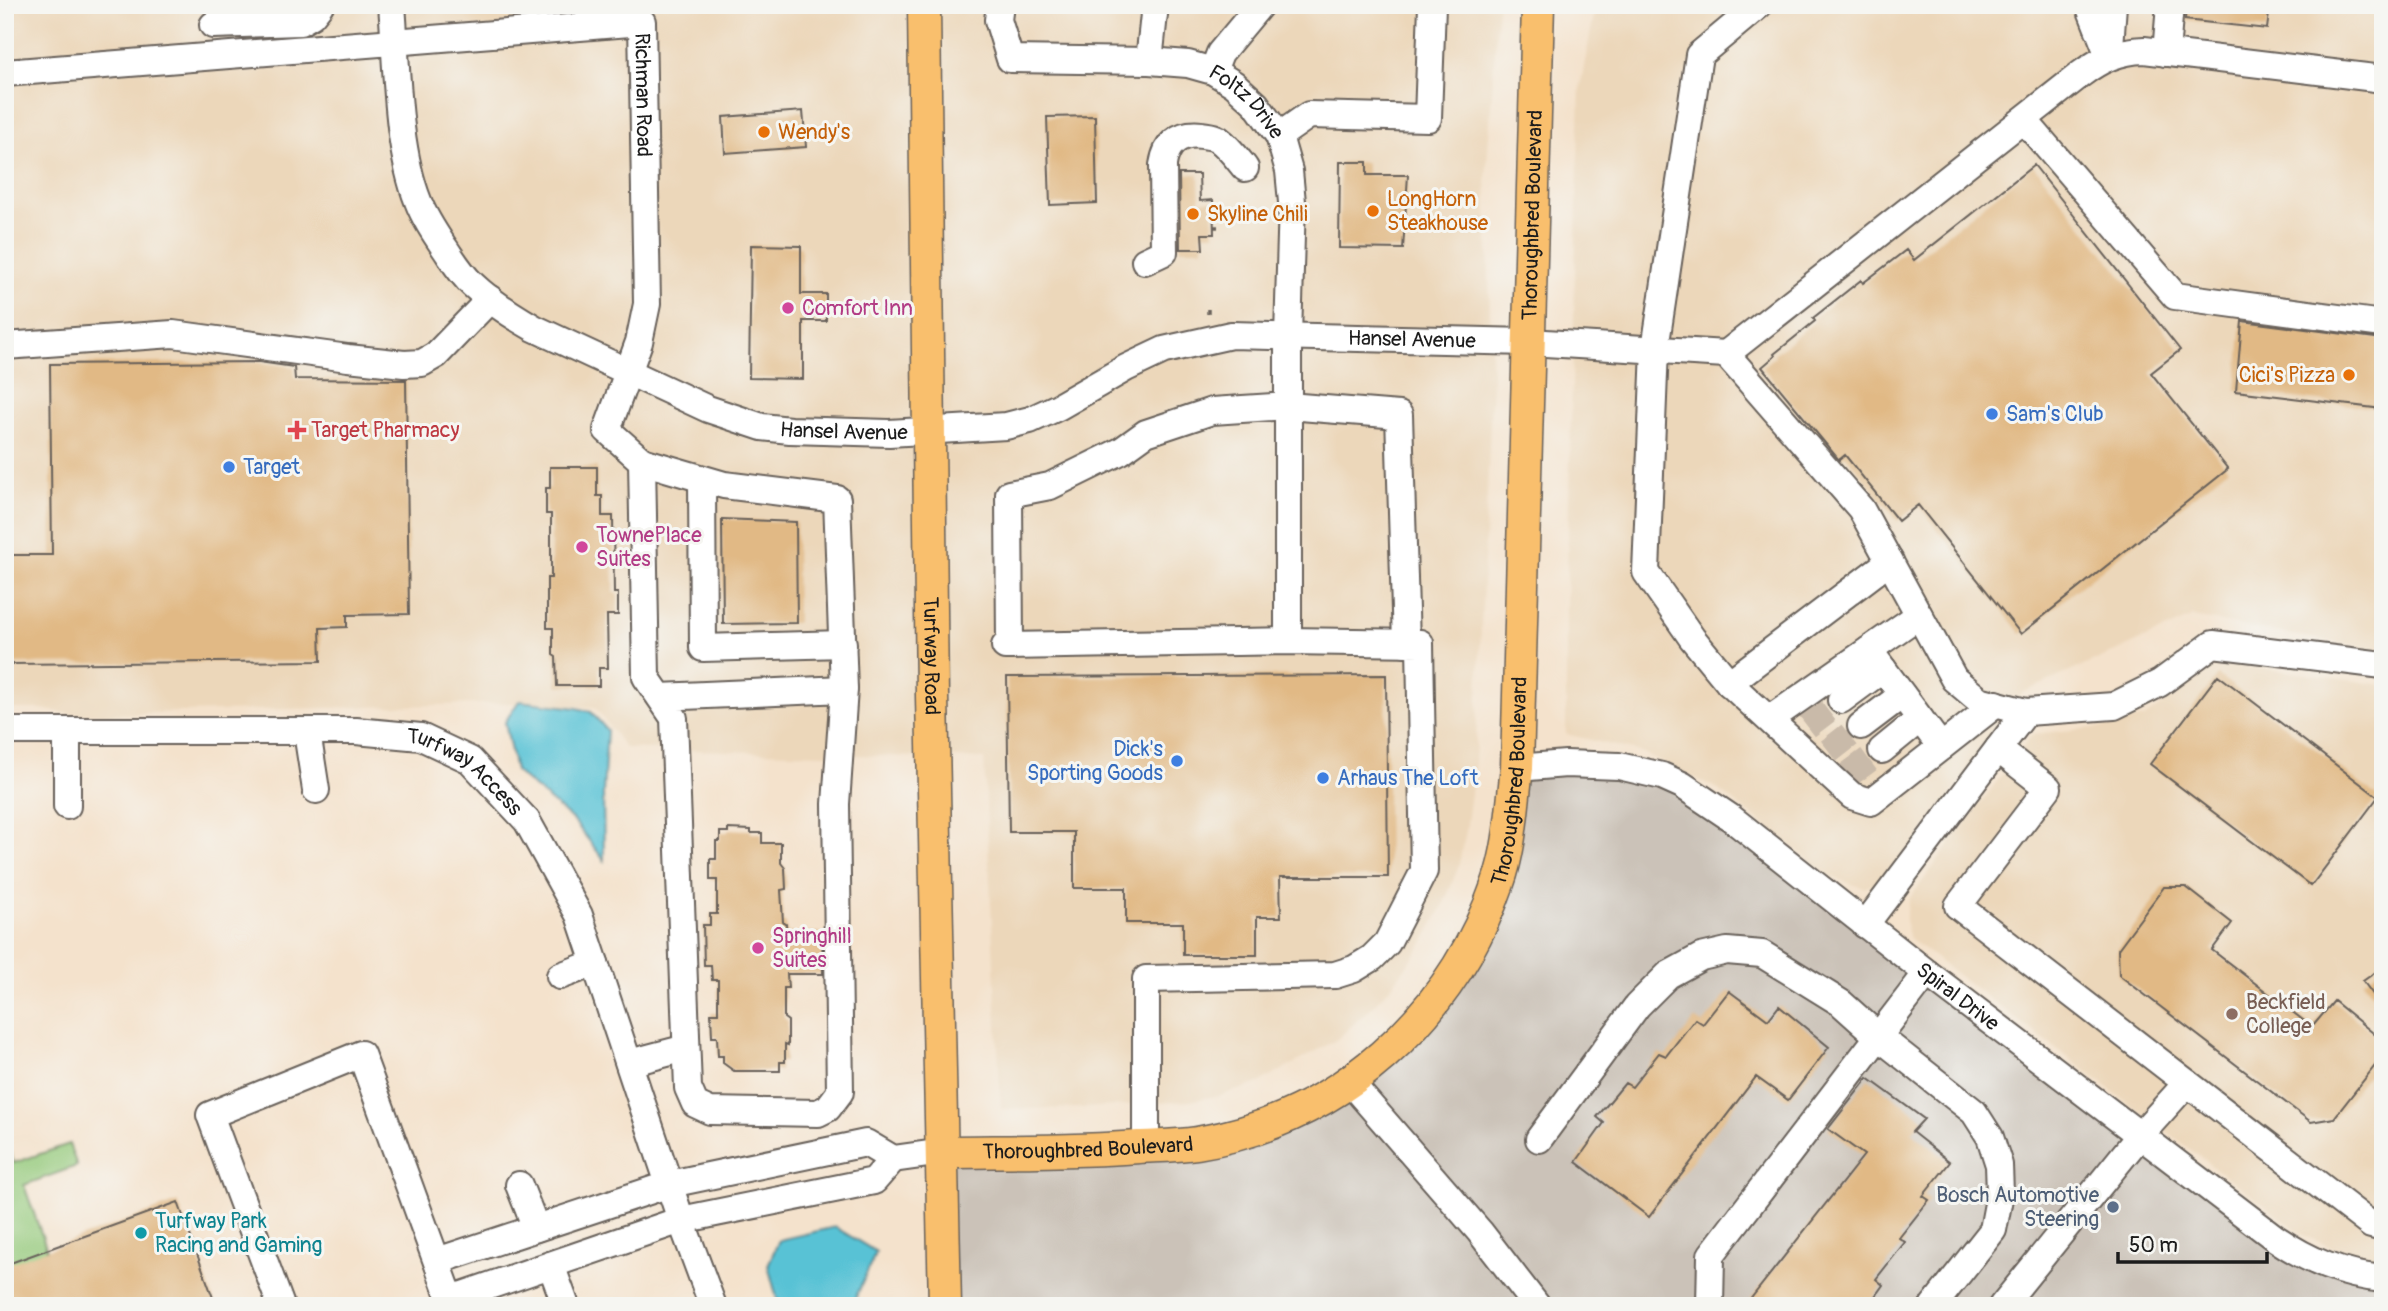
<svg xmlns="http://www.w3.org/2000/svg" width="2388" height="1311" font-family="Pangolin,sans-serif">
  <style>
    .built { fill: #ecd7ba }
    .industrial { fill: #cbc2b8 }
    .green { fill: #94c97a; stroke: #58724b; stroke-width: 2 }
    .water { fill: #59c2d5; stroke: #3a6f78; stroke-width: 2 }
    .building { fill: #e1b985 }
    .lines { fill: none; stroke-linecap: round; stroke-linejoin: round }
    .minor-tunnel { stroke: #c9baa9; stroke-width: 26; stroke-dasharray: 26 13; stroke-linecap: butt }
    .minor-casing { stroke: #68615a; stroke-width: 30 }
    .major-casing { stroke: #68615a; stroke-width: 35 }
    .path { stroke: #68615a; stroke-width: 3.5; stroke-dasharray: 5 5; stroke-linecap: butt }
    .minor { stroke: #fff; stroke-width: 26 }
    .major { stroke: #f9bf6d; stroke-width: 32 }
    .food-dot { fill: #e8710a; stroke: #f6f6f2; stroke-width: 2.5 }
    .hotel-dot { fill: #d1479c; stroke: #f6f6f2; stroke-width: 2.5 }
    .shop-dot { fill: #3f7fe0; stroke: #f6f6f2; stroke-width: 2.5 }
    .health-dot { fill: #e0444e; stroke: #f6f6f2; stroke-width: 2.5 }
    .education-dot { fill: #8d6e63; stroke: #f6f6f2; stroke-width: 2.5 }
    .service-dot { fill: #5c6f8a; stroke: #f6f6f2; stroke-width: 2.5 }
    .culture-dot { fill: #0f9aa8; stroke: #f6f6f2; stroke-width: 2.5 }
    .labels { text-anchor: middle; stroke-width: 6; stroke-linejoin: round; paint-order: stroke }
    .street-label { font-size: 21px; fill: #1c1c1c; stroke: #f6f6f2 }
    .food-label { font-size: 21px; fill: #c56008; stroke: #f6f6f2; text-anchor: start }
    .hotel-label { font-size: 21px; fill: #b23c85; stroke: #f6f6f2; text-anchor: start }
    .shop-label { font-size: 21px; fill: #366cbe; stroke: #f6f6f2; text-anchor: start }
    .health-label { font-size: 21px; fill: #be3a42; stroke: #f6f6f2; text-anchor: start }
    .education-label { font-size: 21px; fill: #785e54; stroke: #f6f6f2; text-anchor: start }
    .service-label { font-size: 21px; fill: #4e5e75; stroke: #f6f6f2; text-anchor: end }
    .culture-label { font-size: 21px; fill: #0d838f; stroke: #f6f6f2; text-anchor: start }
  </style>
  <rect width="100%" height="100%" fill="#f6f6f2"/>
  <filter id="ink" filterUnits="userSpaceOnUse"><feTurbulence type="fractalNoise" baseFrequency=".0143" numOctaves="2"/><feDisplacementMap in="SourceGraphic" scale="14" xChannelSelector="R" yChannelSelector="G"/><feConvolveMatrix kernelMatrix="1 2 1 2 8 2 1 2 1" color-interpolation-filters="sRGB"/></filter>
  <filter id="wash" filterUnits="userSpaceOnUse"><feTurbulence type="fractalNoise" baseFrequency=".00686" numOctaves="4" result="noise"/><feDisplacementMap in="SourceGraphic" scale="28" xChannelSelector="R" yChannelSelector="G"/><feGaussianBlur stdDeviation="1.57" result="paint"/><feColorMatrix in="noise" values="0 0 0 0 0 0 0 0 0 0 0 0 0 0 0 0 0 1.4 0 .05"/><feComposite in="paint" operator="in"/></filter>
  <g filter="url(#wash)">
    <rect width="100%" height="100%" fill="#f4e2cc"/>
    <path class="built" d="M5 5H1498L1486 178 1492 381 1475 762 1466 831 1458 868 1442 908 1420 948 1395 982 1369 1010 1336 1040 1259 1083 1222 1095 1189 1101 1084 1108 1001 1109 984 759 625 748 595 707 509 703 73 715 42 709H5Z
      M1596 5H2383V651L2193 617 2022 693 1986 749 1888 877 1864 888 1832 877 1716 788 1641 752 1566 734V612L1580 87Z
      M2219 662 2383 685V1261L2348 1255 2304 1235 1910 939 1905 920 1910 898 2032 734 2104 727 2144 718Z"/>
    <path class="industrial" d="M1517 768 1662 776 2275 1238 2383 1279V1306H945L943 1152 1194 1143 1361 1075 1456 971Z"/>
    <path class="green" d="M5 1140 14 1163 69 1144 77 1166 24 1185 67 1306H5Z"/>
    <path class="water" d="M519 701 577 708 591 712 607 730 603 793 604 860 573 820 515 771 505 722Z
      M835 1227 876 1252 852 1306H779L768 1265 779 1240Z"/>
    <g id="blocks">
      <path class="building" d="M2186 5H2270L2267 29 2185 20Z
        M803 111 806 147 725 153 723 117Z
        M1095 116 1097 203 1050 205 1047 117Z
        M1340 162H1367V175H1408L1403 249 1339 248Z
        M2034 165 2180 350 2151 373 2228 469 2021 634 1918 505 1898 521 1845 455 1839 460 1762 367 1775 356 1774 354 1815 321 1813 318 1861 280 1863 283 1906 250 1914 260Z
        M1179 174H1199L1200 201 1213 200 1214 234H1202L1203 249H1180Z
        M751 245 801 246V294H826V321H803V379L749 378Z
        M2242 321 2383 339V409L2236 391Z
        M259 362 294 367 295 379 406 380 409 614 347 615V627L320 628 321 661 10 664 9 555H52L50 364Z
        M550 467H597V496H602V516H613L614 593H618V615H607L608 668H599V686H557L556 657 553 655V628H547V578H551V514H546V488H550Z
        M722 519 796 522 797 623 723 624Z
        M1386 675 1388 877H1280L1281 917H1257V955H1183V923H1126V888H1074V832H1009L1007 677Z
        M2218 675 2378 797 2311 886 2150 764Z
        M728 829 751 830V833H762V843H781V863L785 868 786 889 781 890 783 922 786 924 787 933H822L823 974H787L788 988H784V1018L788 1021V1045L785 1044V1062H780V1071H734L723 1063V1056H718L717 1037H712L711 1013H718V980H712L711 965H704L703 925H710V914H717V880H710V859H716V841H720V832H728Z
        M2164 887H2186L2232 923 2212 950 2312 1027 2334 1001 2378 1037 2381 1058 2334 1118 2311 1122 2119 975 2118 949Z
        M2383 967V1008L2363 981Z
        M1729 991 1768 1020 1779 1006 1829 1047 1788 1100 1756 1077 1649 1217 1576 1162 1604 1123 1597 1117 1625 1083 1632 1087 1659 1053 1666 1056 1695 1019 1703 1024Z
        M1868 1078 1924 1119 1912 1132 1950 1162 1923 1196 1929 1200 1899 1238 1905 1242 1876 1279 1883 1285 1868 1306H1745L1864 1155 1828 1129Z
        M178 1202 216 1306H5V1265Z"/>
    </g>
  </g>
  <g filter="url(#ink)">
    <use href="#blocks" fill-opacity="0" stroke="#68615a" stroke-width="2"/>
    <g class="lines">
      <path class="minor-tunnel" d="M1807 726 1841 700
        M1829 751 1861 726
        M1848 775 1882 750"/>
      <defs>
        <g id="minor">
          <path id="s1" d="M392 5C397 65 396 145 418 201 424 217 434 232 444 247 453 260 461 274 473 285 491 302 513 316 534 328L708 409 762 427 790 430 889 433 1006 426 1030 420 1058 407 1126 368 1164 350 1231 335 1529 342 1726 354 1861 509 1954 679 1979 700 2026 712 2114 706 2160 683 2213 644 2383 665"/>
          <path id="s2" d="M1000 5 998 20 1010 59 1149 61 1188 64 1213 71 1234 84 1256 104 1279 136 1289 171 1292 202 1288 336V641"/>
          <path d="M1759 5 1699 55 1655 349 1646 572 1692 638 1729 683 1852 796 1871 802 1996 704"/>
          <path d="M2089 5 2109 56"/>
          <path d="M213 25 300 22 312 15 320 5"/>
          <path d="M2110 47 2113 5"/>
          <path d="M2166 53 2170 5"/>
          <path d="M1149 61 1155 5"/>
          <path d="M1213 71 1220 53 1260 5"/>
          <path id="s3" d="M5 73 642 22 647 304 639 342 607 430 642 461 646 677 674 718 688 1088 695 1104 710 1111 818 1113 828 1108 840 1092 836 804 844 689 660 697"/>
          <path d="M2024 120 2175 296 2383 324"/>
          <path d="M1279 136 1309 115 1428 118 1432 5"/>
          <path d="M1145 261 1164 252 1163 165C1166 144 1179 132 1202 135 1208 136 1213 136 1218 139 1229 147 1237 158 1245 168"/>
          <path d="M5 346 173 334 348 358 404 364 422 363 436 355 490 299"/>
          <path d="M1726 354 2081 74C2101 59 2119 51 2144 50L2383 79"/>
          <path d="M642 461 724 485 837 499 844 689"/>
          <path d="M702 479 703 648 843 644"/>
          <path d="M1005 646 1288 641 1420 643 1424 871 1387 943 1372 958 1354 969 1335 975 1146 979V1147"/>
          <path d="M1010 646 1009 494 1050 486 1121 451 1146 433 1212 411 1288 406 1399 415 1406 643"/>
          <path d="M1869 650 1941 747"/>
          <path d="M1729 683 1890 561"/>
          <path d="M1841 700 1883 669"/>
          <path d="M1770 719 1919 615"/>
          <path d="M1861 726 1902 695"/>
          <path id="s4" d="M5 731H356L421 737 470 760 527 821 579 915 681 1220 713 1306"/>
          <path d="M307 732 316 790"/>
          <path d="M1998 749 2048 788 1958 906 2371 1225 2383 1228"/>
          <path d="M1882 750 1920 719"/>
          <path id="s5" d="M1517 768 1566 764 1619 766 1662 776 1682 785 1731 818 1927 973 2275 1238C2309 1261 2342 1275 2383 1279"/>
          <path d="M67 806V733"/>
          <path d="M1865 925 2026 712"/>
          <path d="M560 976 595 963"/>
          <path d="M629 1063 686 1048"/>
          <path d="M1349 1081 1480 1232 1537 1306"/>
          <path d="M1539 1139 1637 1006 1668 975 1701 957 1727 951 1762 954 1841 1003 1879 1037 1974 1112 1990 1137 1999 1165 2000 1193 1993 1230 1933 1306"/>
          <path d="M519 1185 536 1228"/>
          <path d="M437 1261 670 1184 866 1143 893 1159 943 1152"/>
          <path d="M551 1265 566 1306"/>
          <path d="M451 1299 681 1220 874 1181 893 1159"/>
          <path d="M281 1306 210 1115 361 1054 453 1306"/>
          <path d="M1710 1306 1711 1255 1927 973"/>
          <path d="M2002 1306 2141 1134 2187 1083"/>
        </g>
        <g id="major">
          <path id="s6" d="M924 5 932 696 945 1306"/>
          <path id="s7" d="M943 1152C1008 1151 1074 1152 1139 1147 1158 1146 1178 1146 1197 1143 1339 1120 1451 1018 1498 883 1511 847 1512 806 1517 768L1538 5"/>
        </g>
      </defs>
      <use href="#minor" class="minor-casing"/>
      <use href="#major" class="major-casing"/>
      <path class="path" d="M1214 227H1218
        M1208 309V318"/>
      <use href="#minor" class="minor"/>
      <use href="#major" class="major"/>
    </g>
  </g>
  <g class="food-dot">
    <circle cx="764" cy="132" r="7"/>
    <circle cx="1373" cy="211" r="7"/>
    <circle cx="1193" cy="214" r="7"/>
    <circle cx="2349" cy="375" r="7"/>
  </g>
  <g class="hotel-dot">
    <circle cx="788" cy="308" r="7"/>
    <circle cx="582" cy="547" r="7"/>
    <circle cx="758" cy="948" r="7"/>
  </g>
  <g class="shop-dot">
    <circle cx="1992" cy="414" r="7"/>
    <circle cx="229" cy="467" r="7"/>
    <circle cx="1177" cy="761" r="7"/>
    <circle cx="1323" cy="778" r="7"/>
  </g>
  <path class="health-dot" d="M293.5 419.5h7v7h7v7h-7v7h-7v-7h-7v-7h7z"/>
  <circle class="education-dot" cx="2232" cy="1014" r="7"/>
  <circle class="service-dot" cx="2113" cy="1207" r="7"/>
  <circle class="culture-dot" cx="141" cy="1233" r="7"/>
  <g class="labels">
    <g class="street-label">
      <text dy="7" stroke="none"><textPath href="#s3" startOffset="712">Richman Road</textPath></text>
      <text dy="7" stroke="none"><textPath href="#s2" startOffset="306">Foltz Drive</textPath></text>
      <text dy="7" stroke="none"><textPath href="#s7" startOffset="1342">Thoroughbred Boulevard</textPath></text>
      <text dy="7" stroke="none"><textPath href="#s1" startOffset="1293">Hansel Avenue</textPath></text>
      <text dy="7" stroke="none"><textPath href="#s1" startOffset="705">Hansel Avenue</textPath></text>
      <text dy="7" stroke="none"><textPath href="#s6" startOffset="651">Turfway Road</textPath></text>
      <text dy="7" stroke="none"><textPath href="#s4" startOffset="472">Turfway Access</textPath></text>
      <text dy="7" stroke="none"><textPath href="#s7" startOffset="775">Thoroughbred Boulevard</textPath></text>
      <text dy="7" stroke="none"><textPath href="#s5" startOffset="516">Spiral Drive</textPath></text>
      <text dy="7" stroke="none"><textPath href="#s7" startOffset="145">Thoroughbred Boulevard</textPath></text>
    </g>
    <g class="food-label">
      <text x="778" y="139">Wendy's</text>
      <text x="1387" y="206">LongHorn<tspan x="1387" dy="24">Steakhouse</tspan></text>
      <text x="1207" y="221">Skyline Chili</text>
      <text x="2335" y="382" text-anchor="end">Cici's Pizza</text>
    </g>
    <g class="hotel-label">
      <text x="802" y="315">Comfort Inn</text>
      <text x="596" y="542">TownePlace<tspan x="596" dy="24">Suites</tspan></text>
      <text x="772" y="943">Springhill<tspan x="772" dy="24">Suites</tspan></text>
    </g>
    <g class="shop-label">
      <text x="2006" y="421">Sam's Club</text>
      <text x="243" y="474">Target</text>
      <text x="1163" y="756" text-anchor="end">Dick's<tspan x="1163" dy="24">Sporting Goods</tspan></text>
      <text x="1337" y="785">Arhaus The Loft</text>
    </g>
    <g class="health-label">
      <text x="311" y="437">Target Pharmacy</text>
    </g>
    <g class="education-label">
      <text x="2246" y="1009">Beckfield<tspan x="2246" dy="24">College</tspan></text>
    </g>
    <g class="service-label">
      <text x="2099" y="1202">Bosch Automotive<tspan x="2099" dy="24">Steering</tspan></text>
    </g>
    <g class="culture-label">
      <text x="155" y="1228">Turfway Park<tspan x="155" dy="24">Racing and Gaming</tspan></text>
    </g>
  </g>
  <rect width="2388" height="1311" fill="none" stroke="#f6f6f2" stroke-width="28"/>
  <path d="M2118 1252v10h149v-10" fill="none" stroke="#1c1c1c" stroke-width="3.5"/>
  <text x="2129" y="1252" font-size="21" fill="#1c1c1c" stroke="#f6f6f2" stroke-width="5" paint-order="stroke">50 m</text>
</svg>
